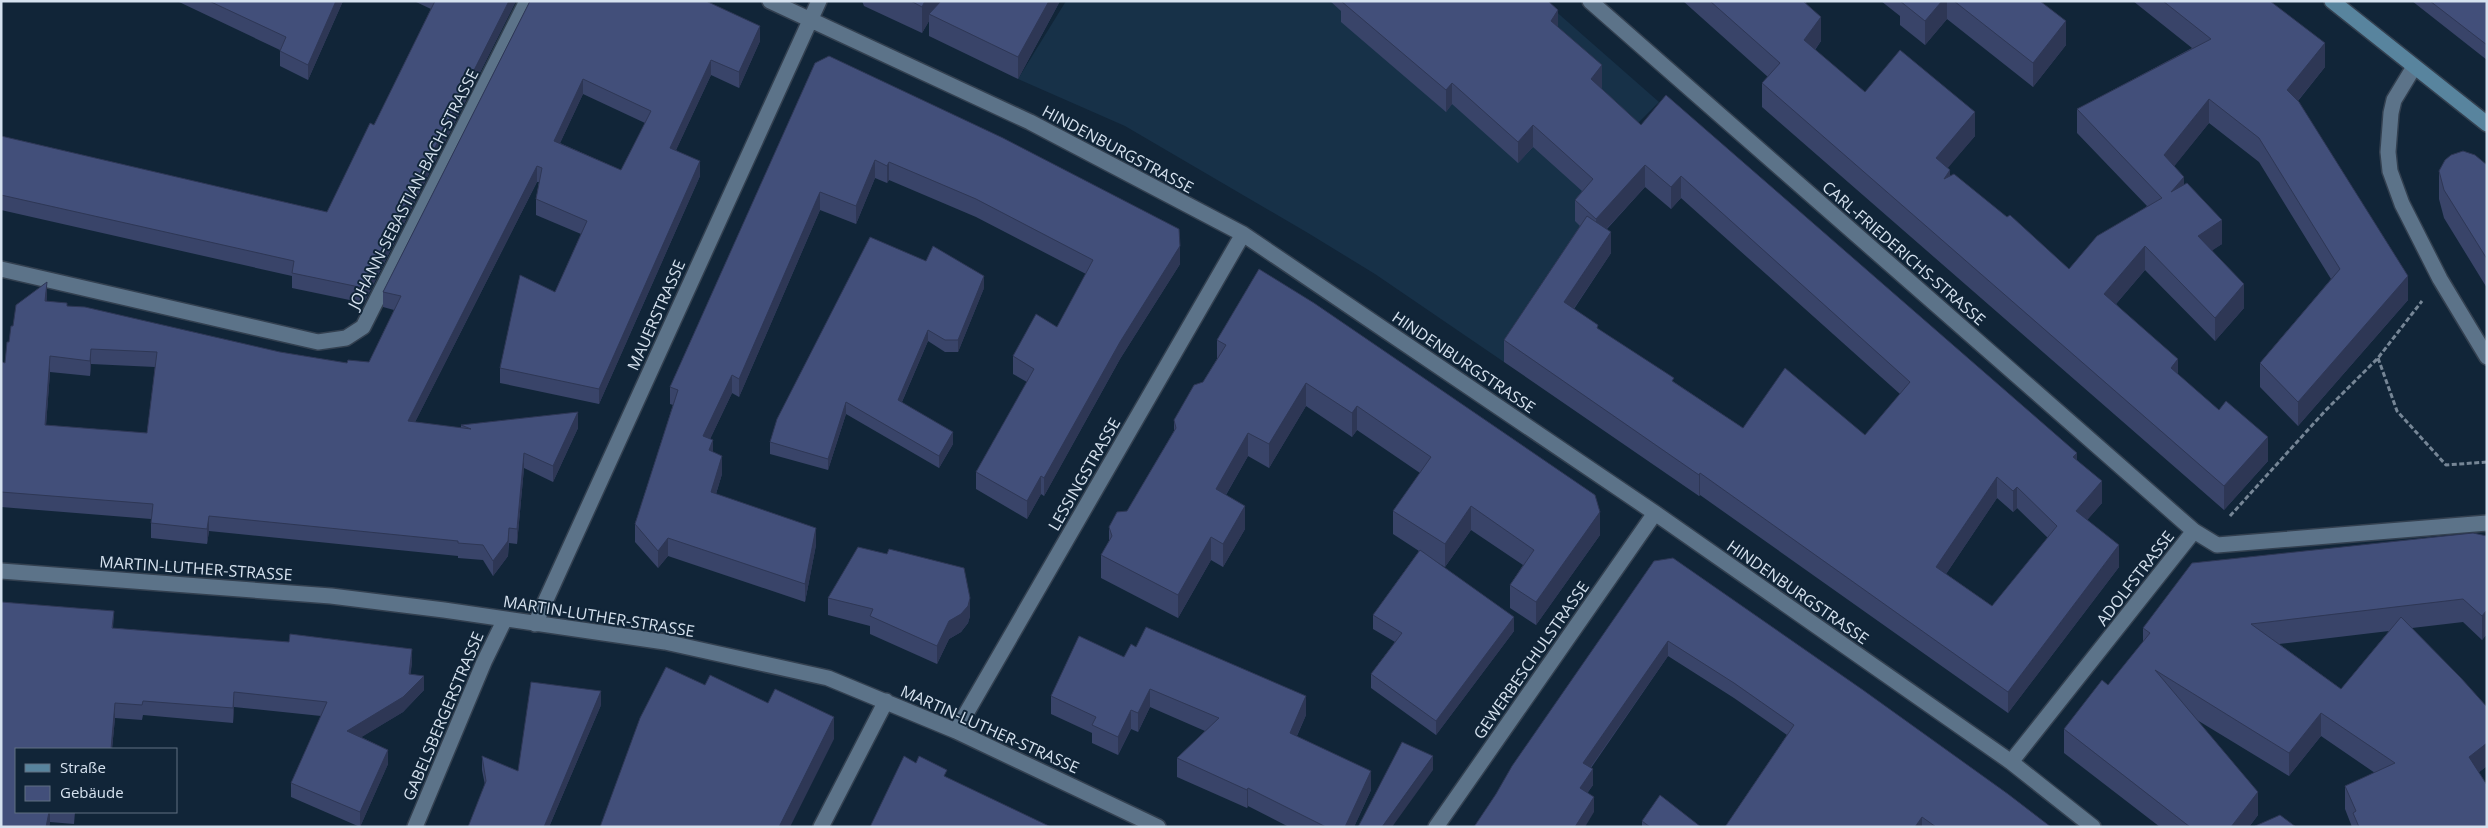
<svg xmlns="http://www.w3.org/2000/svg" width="2488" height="828" font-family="'Open Sans',sans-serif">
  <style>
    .built { fill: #173148 }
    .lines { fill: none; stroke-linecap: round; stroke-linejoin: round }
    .street-casing { stroke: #334050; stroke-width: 18 }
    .secondary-casing { stroke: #334050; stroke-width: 18 }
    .path { stroke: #768696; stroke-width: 3; stroke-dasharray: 5 2.5; stroke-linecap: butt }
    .street { stroke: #5c7389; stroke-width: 15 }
    .secondary { stroke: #58849e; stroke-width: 15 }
    .wall { fill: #394469; fill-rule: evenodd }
    .shaded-wall { fill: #2e3755 }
    .building { fill: #424f7a; stroke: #2e3755; fill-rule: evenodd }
    .labels { text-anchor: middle; stroke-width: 4; stroke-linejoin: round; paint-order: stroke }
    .street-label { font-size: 16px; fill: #d6e2ef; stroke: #112538 }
  </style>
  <rect width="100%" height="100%" fill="#112538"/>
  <path class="built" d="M1066 1H1544L1659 102 1627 134 1590 234 1504 362 1375 274 1308 233 1125 126 1018 79Z"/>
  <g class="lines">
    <defs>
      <path id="street" d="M770 1 1030 122 1243 234 1655 513 2011 762 2093 827
        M1590 1 2194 531
        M2414 67 2394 100 2391 113 2388 152 2390 171 2402 204 2440 279 2487 357
        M1 269 318 342 346 338 363 327 527 1
        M1 571 331 596 444 610 665 642 828 678 956 731 1158 827
        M535 624 819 1
        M956 731 1243 234
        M2011 762 2194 531 2217 545 2487 523
        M415 827 484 662 505 619
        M821 827 886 701
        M1436 827 1655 513"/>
      <path id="secondary" d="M2332 1 2487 124"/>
    </defs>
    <use href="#street" class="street-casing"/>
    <use href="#secondary" class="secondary-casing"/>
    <path class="path" d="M2378 358 2397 411 2446 465 2487 462
      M2230 516 2325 411 2378 358 2422 301"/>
    <use href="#street" class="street"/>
    <use href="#secondary" class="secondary"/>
  </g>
  <path class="wall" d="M177 1H343L308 80 280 66V50Z
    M414 1H516L364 303 292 288V276L1 210V136L327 212 374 125 431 9Z
    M530 1 760 41 739 88 711 75 676 150 700 176 599 404 500 383V368L555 292 581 234 536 215V199L539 182H537L415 422 461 428V425L578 428 553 482 524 468 517 544 509 543 508 556 493 576 483 560 458 558V556L209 531 207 544 151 538V519L1 507V366L5 363 9 342 13 326 47 298 46 301 67 306 280 352 347 363 369 362 394 310 383 307V292ZM583 94 645 123 621 170 560 143ZM91 364 155 367 147 433 46 425 50 372 90 376Z
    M862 1H940L938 4 1060 1 1018 79 929 36V21L922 33 864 6Z
    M1330 1H1548L1558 27 1602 87 1601 88 1641 125 2077 460 2102 503 2087 520 2119 567 2008 713 1700 495 1699 496 1504 362V340L1580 226 1575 221V200L1582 191 1533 147 1518 163 1452 104 1446 112 1341 22V11ZM1645 187 1671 209 1681 198 1900 394 1865 435 1743 428 1674 382 1598 329 1574 309 1611 253 1607 229ZM1997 498 2013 512 2017 508 2048 538 1992 606 1946 574Z
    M1683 1H1807L1806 3 1821 41 1815 50 1865 92 1975 136 1947 168 1950 176 2069 269 2147 206 2077 133V109L2192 48 2133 1H2270L2325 67 2298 101 2408 300 2298 426 2260 387V363L2331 279 2259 162 2209 123 2174 166 2184 184 2222 244 2212 250 2244 308 2215 341 2145 270 2116 304 2178 374 2268 461 2224 510 1762 107V83L1768 77Z
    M1881 1H2040L2066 45 2033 87 1947 19 1925 45 1900 25V16Z
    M2412 1H2487V60Z
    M815 63 1180 264 1120 359 1044 496 1041 494 1027 519 976 489V472L1027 382 1013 374V356L1057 327 1086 274 976 217 889 180 887 183 875 178 856 224 820 210 739 397 732 393 710 439 713 452 722 474 716 494 816 545 805 602 668 556 658 568 635 542V524L673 405 670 404V387Z
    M2487 165V288L2444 218 2439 199V171Z
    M1259 269 1600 535 1536 625 1510 608V585L1523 565 1471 530 1445 567 1433 560 1514 631 1436 735 1371 688V674L1395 642 1373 629V615L1419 551 1393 534V511L1420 473 1357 430 1352 437 1306 406 1269 468 1248 456 1226 495 1245 529 1223 567 1211 560 1178 618 1101 578V555L1109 541V527L1127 511 1174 431V420L1203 382 1217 359V340Z
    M984 288 958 352H945L928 341 902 402 953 444 939 468 846 414 828 470 770 454V442Z
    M2487 536V635H2486L2482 640 2463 622 2412 628 2487 766 2479 772 2487 827H2352L2345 809V786L2375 773 2321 736 2289 776 2197 720 2258 815 2249 827H2160L2064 753V729L2108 685 2143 642V628ZM2389 631 2341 689 2279 644Z
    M1654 561 2051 827H1725L1787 735 1734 698 1668 656 1591 768 1593 785 1588 792 1594 812 1474 827Z
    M828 598 970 616 968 623 961 632 949 639 937 664 870 634V626L828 615Z
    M1 602 114 611 113 628 289 642 290 634 412 649V663L410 674 424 676V690L403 712 361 737 388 750V764L360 827 291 797V783L321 716 234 707 233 723 143 715 142 720 115 718 112 749H16V812H75L74 824 50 822 49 827H1Z
    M1136 647 1306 715 1297 736 1371 790 1354 827H1289L1248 806 1247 808 1177 777V758L1205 731 1150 707 1138 732 1131 729 1118 755 1092 743V733L1051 714V696L1124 657Z
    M601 705 549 827H468L485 785 482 770V756L518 771Z
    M1642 821 1701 827H1642Z"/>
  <path class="shaded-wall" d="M336 1H343L308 80V65Z
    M509 1H516L364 303V288Z
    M925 1H940L932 16 929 14V21L922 33V7Z
    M1049 1H1060L1018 79V57Z
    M1942 1H1947V19L1925 45V21Z
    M1558 10V32L1551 21Z
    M1821 17V41L1804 64V40Z
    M2066 21V45L2033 87V63Z
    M760 26V41L739 88V72Z
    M2325 43V67L2287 114V90Z
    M711 60V75L670 163V148Z
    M1602 65V87L1591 101V79Z
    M583 79V94L554 156V141Z
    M1452 83V104L1446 112V90Z
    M2209 99V123L2164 179V155Z
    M1975 112V136L1936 182V158Z
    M1533 125V147L1518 163V142Z
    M875 160V178L856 224V206Z
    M700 161V176L599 404V389Z
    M889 162V180L887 183V166Z
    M1645 165V187L1596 240V219Z
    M537 166V182L408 436V421Z
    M1950 170V194L1944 179Z
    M1681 176V198L1671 209V187Z
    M2184 177V201L2171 192Z
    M820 192V210L739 397V379Z
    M2222 220V244L2198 260V236Z
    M1611 232V253L1564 323V302Z
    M1180 246V264L1120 359 1044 496V478L1120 342Z
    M2145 246V270L2104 318V294Z
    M984 276V288L958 352V340Z
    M2408 276V300L2298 426V402Z
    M47 282V298L45 316V301Z
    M2244 284V308L2215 341V318Z
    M928 330V341L898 411V400Z
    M91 349V364L90 376V361Z
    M50 356V372L45 440V425Z
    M2178 359V383L2171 368Z
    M732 375V393L703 454V436Z
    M1306 383V406L1269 468V444Z
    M846 402V414L828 470V459Z
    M1357 406V430L1352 437V413Z
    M578 412V428L553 482V466Z
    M953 432V444L939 468V456Z
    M1248 433V456L1216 512V489Z
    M2268 437V461L2224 510V486Z
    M713 440V458L709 450Z
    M524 453V468L517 544V529Z
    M2077 453V474L2073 457Z
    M722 456V474L711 510V492Z
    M1700 473V495L1699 496V475Z
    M1041 476V494L1027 519V501Z
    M1997 477V498L1936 589V567Z
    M2102 481V503L2076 533V511Z
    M2017 487V508L2013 512V491Z
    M1245 506V529L1223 567V544Z
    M1471 506V530L1445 567V544Z
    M1600 512V535L1536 625V602Z
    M209 516V531L207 544V529Z
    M509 528 508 556 493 576V561Z
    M816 528V545L805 602V584Z
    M1211 537V560L1178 618V595Z
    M668 538V556L658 568V551Z
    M2119 545V567L2008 713V692Z
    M970 598V616L968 623 961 632 949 639 937 664V646L949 621Z
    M2486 611V635L2482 640V616Z
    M1514 617V631L1436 735V721Z
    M1668 641V656L1583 778V763Z
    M412 649V663L409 689V674Z
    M424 676V690L403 712 347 746V731Z
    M1150 689V707L1138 732V713Z
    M601 691V705L549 827H544Z
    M234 692V707L233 723V708Z
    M1306 696V715L1290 751V733Z
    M115 703V718L112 749H111Z
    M1131 710V729L1118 755V737Z
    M2321 713V736L2289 776V753Z
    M834 717V739L790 827H779Z
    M2487 743V766L2469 780V757Z
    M388 750V764L360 827V812Z
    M1433 756V770L1392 827H1382Z
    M1593 769V785L1580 803V788Z
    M1371 771V790L1354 827H1345Z
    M1248 788V806L1247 808V790Z
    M2258 792V815L2249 827H2231Z
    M1594 797V812L1585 827H1575Z
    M49 812H50V822L49 827H46Z
    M1922 817V827H1915Z"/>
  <path class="building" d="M209 1H336L308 65 280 51 286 37Z
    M435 1H509L364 288 292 273 294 261 1 195V136L327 212 370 123 374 125Z
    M530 1H706L760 26 739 72 711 60 670 148 700 161 599 389 500 368 520 275 555 292 587 221 536 199 542 168 537 166 408 421 471 429 461 425 578 412 553 466 524 453 517 529 509 528 508 541 493 561 483 545 458 543V541L209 516 207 529 151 523 153 504 1 492 2 362 5 363 7 342H9L11 326H13L16 305 47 282 45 301 67 303V306L85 307 280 352 347 363 348 360 369 362 401 296 383 292ZM583 79 651 111 621 170 554 141ZM91 349 157 352 147 433 45 425 50 356 90 361Z
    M911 1H925L922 7Z
    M941 1H1049L1018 57 929 14Z
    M1341 1H1548L1558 10 1551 21 1602 65 1591 79 1641 125 1666 95 2077 453 2073 457 2102 481 2076 511 2119 545 2008 692 1700 473 1699 475 1504 340 1587 216 1611 232 1564 302 1598 325 1597 328 1674 378 1672 381 1743 428 1785 368 1865 435 1910 382 1681 176 1671 187 1645 165 1596 219 1575 200 1593 179 1533 125 1518 142 1452 83 1446 90ZM1997 477 2013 491 2017 487 2057 526 1992 606 1936 567Z
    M1710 1H1803L1821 17 1804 40 1865 92 1900 50 1975 112 1936 158 1950 170 1944 179 1954 174 2007 217 2010 215 2069 269 2097 236 2162 198 2077 109 2211 39 2163 1H2270L2325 43 2287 90 2299 102 2408 276 2298 402 2260 363 2340 269 2259 138 2209 99 2164 155 2184 177 2171 192 2187 183 2222 220 2198 236 2244 284 2215 318 2145 246 2104 294 2178 359 2171 368 2219 410 2226 401 2268 437 2224 486 1762 83 1780 63Z
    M1900 1H1942L1925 21Z
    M1954 1H2040L2066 21 2033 63Z
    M2430 1H2487V45Z
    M829 56 1003 138 1179 229 1180 246 1120 342 1044 478 1041 476 1027 501 976 472 1034 369 1013 356 1036 314 1057 327 1093 260 976 199 889 162 887 166 875 160 856 206 820 192 739 379 732 375 703 436 713 440 709 450 722 456 711 492 816 528 805 584 668 538 658 551 635 524 678 390 670 387 815 63Z
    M2463 151 2475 155 2487 165V259L2444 190 2439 171 2445 160 2451 155Z
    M870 237 926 261 933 246 984 276 958 340H945L928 330 898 400 953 432 939 456 846 402 828 459 770 442 777 419Z
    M1259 269 1314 303 1595 495 1600 512 1536 602 1510 585 1534 550 1471 506 1445 544 1393 511 1431 457 1357 406 1352 413 1306 383 1269 444 1248 433 1216 489 1245 506 1223 544 1211 537 1178 595 1101 555 1112 536 1109 527 1117 512 1127 511 1176 428 1174 420 1194 385 1203 382 1226 345 1217 340Z
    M2473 533 2487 536V612L2486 611 2482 616 2463 599 2251 624 2341 689 2401 617 2461 678 2487 707V743L2469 757 2487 785V827H2359L2353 813 2356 811 2345 786 2395 763 2321 713 2289 753 2155 670 2258 792 2231 827H2190L2064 729 2102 680 2108 685 2150 633 2143 628 2192 563Z
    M858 547 887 554 889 549 964 568 970 598 968 606 961 614 949 621 937 646 870 616 873 609 828 598Z
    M1420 550 1514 617 1436 721 1371 674 1402 633 1373 615Z
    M1673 558 1863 690 2008 794 2051 827H1936L1922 817 1915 827H1725L1794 725 1734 683 1668 641 1583 763 1593 769 1580 788 1594 797 1575 827H1474L1496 794 1512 766 1654 561Z
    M1 602 114 611 112 628 289 642 290 634 412 649 409 674 424 676 403 697 347 731 388 750 360 812 291 783 327 702 234 692 233 708 143 701 142 705 115 703 111 749H16V812H49L46 827H1Z
    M1146 627 1306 696 1290 733 1371 771 1345 827H1326L1248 788 1247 790 1177 758 1219 718 1150 689 1138 713 1131 710 1118 737 1092 725 1096 717 1051 696 1079 636 1124 657 1131 644 1136 647Z
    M666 667 705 685 710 675 768 703 775 689 834 717 779 827H600L640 718Z
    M531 682 601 691 544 827H468L486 781 482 756 518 771Z
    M1402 742 1433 756 1382 827H1358Z
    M904 756 916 763 919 756 947 770 944 776 1051 827H870Z
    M1660 795 1701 827H1650L1642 821Z
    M2280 815 2296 827H2253Z"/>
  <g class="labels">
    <g class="street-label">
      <text transform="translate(1118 149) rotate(28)" y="6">HINDENBURGSTRASSE</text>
      <text transform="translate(413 189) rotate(-63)" y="6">JOHANN-SEBASTIAN-BACH-STRASSE</text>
      <text transform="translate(1904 253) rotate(41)" y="6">CARL-FRIEDERICHS-STRASSE</text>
      <text transform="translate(656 315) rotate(-66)" y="6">MAUERSTRASSE</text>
      <text transform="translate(1464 362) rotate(34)" y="6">HINDENBURGSTRASSE</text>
      <text transform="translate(1084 474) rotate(-60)" y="6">LESSINGSTRASSE</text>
      <text transform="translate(196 568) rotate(4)" y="6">MARTIN-LUTHER-STRASSE</text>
      <text transform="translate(2135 578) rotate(-52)" y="6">ADOLFSTRASSE</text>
      <text transform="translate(1798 592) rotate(35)" y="6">HINDENBURGSTRASSE</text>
      <text transform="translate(599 616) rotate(9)" y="6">MARTIN-LUTHER-STRASSE</text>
      <text transform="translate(1531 660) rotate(-55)" y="6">GEWERBESCHULSTRASSE</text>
      <text transform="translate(443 716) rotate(-67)" y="6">GABELSBERGERSTRASSE</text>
      <text transform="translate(990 729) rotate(24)" y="6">MARTIN-LUTHER-STRASSE</text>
    </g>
  </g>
  <rect width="2488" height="828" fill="none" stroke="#d6e2ef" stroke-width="5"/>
  <rect x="15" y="748" width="162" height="65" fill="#112538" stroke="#607181"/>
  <rect x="25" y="764" width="25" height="8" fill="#58849e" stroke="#607181"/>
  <text x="60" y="773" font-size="15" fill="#d6e2ef">Straße</text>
  <rect x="25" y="786" width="25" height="15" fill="#424f7a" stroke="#607181"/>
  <text x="60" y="798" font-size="15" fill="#d6e2ef">Gebäude</text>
</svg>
